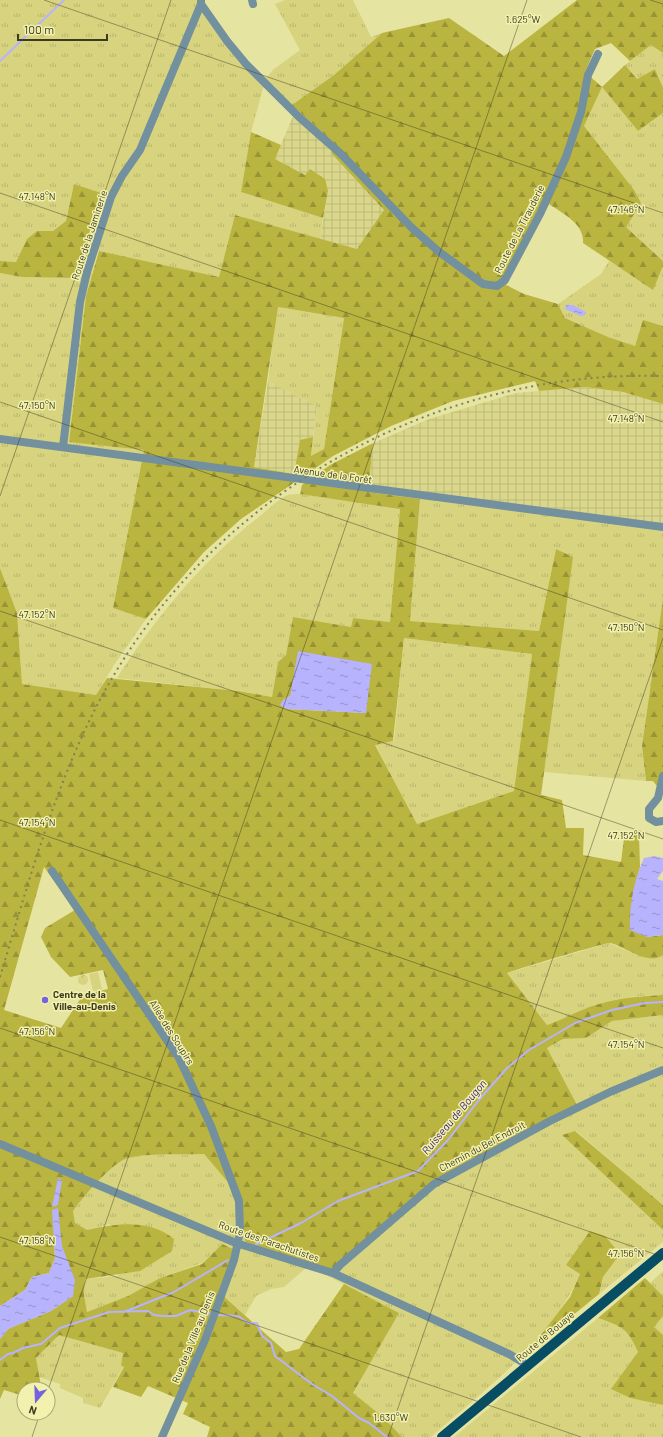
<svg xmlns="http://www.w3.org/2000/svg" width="663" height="1437" font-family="Barlow,sans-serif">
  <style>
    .industrial { fill: url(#industrial-grid) }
    .grass { fill: url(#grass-tufts) }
    .forest { fill: url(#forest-firs); fill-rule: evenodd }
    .park { fill: url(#park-crowns) }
    .garden { fill: #d7d37f }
    .water { fill: url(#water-ripples) }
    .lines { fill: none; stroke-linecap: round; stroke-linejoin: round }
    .stream { stroke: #b7b3fc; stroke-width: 2 }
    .minor { stroke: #72909d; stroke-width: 8 }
    .major { stroke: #074e65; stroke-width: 10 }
    .rail { stroke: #838256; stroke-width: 2; stroke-dasharray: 2 4; stroke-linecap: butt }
    .ticks { fill: none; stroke: #3d3c21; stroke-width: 1; stroke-opacity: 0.45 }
    .poi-dot { fill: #7563dd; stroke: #f3f1ae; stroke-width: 1.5 }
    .labels { text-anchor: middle; stroke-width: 3; stroke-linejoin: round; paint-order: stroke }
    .street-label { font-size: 10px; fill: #3d3c21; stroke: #f3f1ae }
    .poi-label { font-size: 10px; font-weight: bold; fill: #3d3c21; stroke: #f3f1ae; text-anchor: start }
    .water-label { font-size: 11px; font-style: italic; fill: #351980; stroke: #f3f1ae }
    .ticks-label { font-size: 10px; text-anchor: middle; fill: #3d3c21; stroke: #f3f1ae; stroke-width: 3; stroke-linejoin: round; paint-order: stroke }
  </style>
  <defs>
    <pattern id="industrial-grid" width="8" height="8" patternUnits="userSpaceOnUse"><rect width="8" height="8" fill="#dad78c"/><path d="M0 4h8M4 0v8" fill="none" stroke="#bcb978"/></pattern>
    <pattern id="grass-tufts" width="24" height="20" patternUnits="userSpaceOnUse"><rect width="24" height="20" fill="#d7d37f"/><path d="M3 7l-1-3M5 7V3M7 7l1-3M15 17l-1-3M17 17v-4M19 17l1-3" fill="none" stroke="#b9b66d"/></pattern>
    <pattern id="forest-firs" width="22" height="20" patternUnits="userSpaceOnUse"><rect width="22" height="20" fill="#bab440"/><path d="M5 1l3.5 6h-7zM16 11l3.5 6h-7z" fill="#989435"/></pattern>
    <pattern id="park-crowns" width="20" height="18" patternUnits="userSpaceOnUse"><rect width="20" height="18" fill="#d7d37f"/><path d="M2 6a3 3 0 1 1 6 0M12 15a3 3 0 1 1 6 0" fill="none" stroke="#b9b66d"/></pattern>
    <pattern id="water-ripples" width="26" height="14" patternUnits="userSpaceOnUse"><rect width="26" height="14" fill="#b7b3fc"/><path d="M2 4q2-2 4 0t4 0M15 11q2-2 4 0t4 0" fill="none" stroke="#9693cc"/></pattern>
  </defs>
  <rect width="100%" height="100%" fill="#e6e4a1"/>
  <path class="industrial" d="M296 109 335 144 331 153 385 211 357 249 320 239 328 191 310 169 305 175 275 159Z
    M268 381 317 406 313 437 300 441 294 474 254 467Z
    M585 387 623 392 663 404V531L368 493 373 443 429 419 516 393Z"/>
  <path class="grass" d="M0 0H197C211 34 240 59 264 85L251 132 241 192 323 218 320 239 235 215 219 277 98 251 86 296 69 441 144 450 113 608 146 619 114 665 96 695 22 684 17 613 0 568V273L22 277 75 278 104 195 74 184 66 221 53 231H37L27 239 16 262 0 261Z
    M285 0H353L371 37 382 33 334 75 292 105 266 78 274 69 300 50 275 4Z
    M651 45 663 53V88L655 69 637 79 625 65Z
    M602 87 638 131 663 113V261L626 227 584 126Z
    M609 261 653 289 663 266V326L643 321 635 346 608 337 565 318 558 304 601 274Z
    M277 307 344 318 324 449 311 457 317 406 268 381Z
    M300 494 400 508 390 622 353 618 351 627 293 617 286 655 278 662 272 697 238 691 117 678C156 617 202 561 259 517 266 511 281 497 288 495 292 494 297 494 300 494Z
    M420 499 663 531V598L642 746 646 781 544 772 572 557 556 549 539 631 410 621Z
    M404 638 532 654 514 791 417 824 375 744 394 741Z
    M609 943C622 948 651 964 663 955V995L640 996 547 1025 507 973Z
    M663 1015V1205L576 1131 562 1135 663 1230V1242L599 1294 603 1277 620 1254 566 1265 580 1274C550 1343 486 1388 431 1437H402L383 1417 353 1393 399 1313 326 1275 433 1181 577 1105 547 1048 563 1039 586 1038 612 1021Z
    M204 1154 232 1187 307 1267 284 1287 271 1289 256 1296 245 1315 220 1293 222 1244 202 1263 160 1278 128 1296 87 1312 84 1295 85 1279 118 1276 110 1224 87 1230 75 1224 73 1211C83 1197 108 1168 123 1160 140 1152 184 1155 204 1154Z
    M663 1271V1296L650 1283Z
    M663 1316V1335L654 1327Z
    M598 1318C624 1328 626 1327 638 1352L612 1389 630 1398 663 1405V1437H454Z
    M59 1335 123 1353 121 1365 124 1366 100 1408 83 1403V1398L60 1388V1384L39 1377 36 1358Z"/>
  <path class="forest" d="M577 0H663V53L651 45 630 61 611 43 595 49 585 72 602 87 625 65 637 79 655 69 663 88V113L638 131 602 87 584 126 634 190 641 203 626 227 663 261V266L653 290 583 243C585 224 562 213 549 204L506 285 524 294 558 304 565 318 608 337 635 346 643 320 663 326V404L623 392 585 387 539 391 535 381 453 401 391 426 333 456 241 519 204 552 146 619 113 608 144 450 69 442 86 296 99 251 219 277 235 215 357 249 384 210 331 153 335 144 292 105 334 75 382 33 449 18 504 56ZM278 307 344 318 324 449 311 456 313 437 300 440 294 474 254 467Z
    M251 132 281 145 275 159 305 175 310 169 325 179 328 191 323 218 241 192Z
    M74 184 104 194 75 278 22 277 0 273V261L16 262 27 239 37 231H53L66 221Z
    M373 443 368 492 420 499 410 621 539 631 556 549 573 557 541 795 562 800 566 828H584L583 855 621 862 625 831 639 835 640 867 634 889 647 937 663 935V955C649 966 625 947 611 943 606 942 518 969 507 973L547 1025C565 1019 581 1009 599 1004 620 998 641 996 663 995V1015L612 1021 586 1038 563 1039 547 1048 577 1105 433 1181 326 1275 245 1241 240 1213 232 1187 204 1154C184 1155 140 1152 123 1160 108 1168 83 1197 73 1211L75 1223 87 1230C116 1223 150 1219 174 1239L172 1251 140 1271 85 1279 84 1295 87 1312 128 1296 160 1278 202 1264 222 1244 235 1250 220 1293 286 1352 299 1349 344 1284 399 1313 353 1393 383 1417 402 1437H207L210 1427 183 1414 188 1403 148 1386 141 1397 113 1387 124 1367 121 1365 123 1353 59 1335 36 1358 41 1386 38 1389H24V1396L4 1390 0 1399V1339L8 1329 51 1311 73 1296 54 1246 55 1258 49 1273 32 1277 25 1290 0 1306V568L17 613 22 684 96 695 107 678 238 691 272 697 278 662 286 655 293 617 351 627 353 618 390 622 400 509 300 494 302 485 330 465ZM404 638 532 654 514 791 417 824 375 745 393 741ZM290 696 366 713 286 709 283 700ZM44 867 75 910 45 928 41 937 51 957 70 977 103 970 108 989 83 995 61 1028 4 1010Z
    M663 598V787L657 786 653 781H646L642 746Z
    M575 1131 663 1205V1230L562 1135Z
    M590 1231 605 1236 620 1254 603 1277 599 1294 528 1352 570 1297 580 1274 566 1265Z
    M645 1278 663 1296V1316L654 1327 663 1335V1405L630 1398 611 1389 638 1352C627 1328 623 1327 598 1318Z"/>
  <path class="park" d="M78 980a5 5 0 1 1 10 0a5 5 0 1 1-10 0Z"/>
  <path class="garden" d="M98 972 102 989 93 991 89 974Z"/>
  <path class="water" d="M566 305H573L586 312 585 315 581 316 565 309Z
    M298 651 372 664 366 713 286 709 280 705 283 700 290 696Z
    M654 856 663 858V871L657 879 663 881V935L647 937 630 930C629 906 634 880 644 858Z
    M58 1178 62 1180 58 1205 52 1207Z
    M58 1208 62 1246 75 1280 73 1296 51 1311 8 1329 0 1339V1306L25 1290 32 1277 49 1273 55 1258 52 1210Z"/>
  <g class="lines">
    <path class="stream" d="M0 61 64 0
      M255 1245 301 1223 338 1201 418 1171 448 1140 478 1101 507 1068 529 1050 575 1023 612 1010 645 1003 663 1002
      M124 1312 174 1292 228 1260
      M216 1315 238 1316 248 1323H257L262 1336 271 1343 275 1356 312 1384 332 1396 359 1418 369 1423 387 1437
      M0 1360 8 1354 13 1353 23 1348 41 1344 60 1328 109 1312 148 1311 154 1315 163 1316H176L190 1310 212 1314"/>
    <path class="minor" d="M252 0 253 4
      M201 4 227 41 246 64 299 117 341 154 411 227 438 251 483 284 497 286 505 280 540 214 566 157 581 112 588 75 598 54
      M0 439 663 527
      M63 447 80 302 87 272 111 197 122 176 140 150 201 4V1
      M663 776 658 798 649 809V818L656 822 663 821
      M52 871 179 1058 211 1126 239 1201 240 1232 234 1260 205 1340 162 1437
      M0 1144 236 1243 333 1273 509 1354 527 1365
      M333 1273 340 1265 434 1184 550 1121 610 1092 663 1070"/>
    <path class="major" d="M442 1437 663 1253"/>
    <path class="rail" d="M0 977C28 884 56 781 102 696 211 494 435 369 663 376"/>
  </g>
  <path class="ticks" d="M44 0 663 213M650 0 663 4M0 193 663 422M0 402 663 630M0 496 171 0M0 611 663 839M0 820 663 1048M0 1028 663 1257M0 1237 581 1437M48 1390 527 0M32 1437 40 1413M388 1437 663 638"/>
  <circle class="poi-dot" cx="45" cy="1000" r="4"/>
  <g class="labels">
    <g class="street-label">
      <text transform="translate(519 229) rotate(-63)" y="4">Route de La Tirauderie</text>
      <text transform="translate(89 235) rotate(-72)" y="4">Route de la Jaminerie</text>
      <text transform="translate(333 474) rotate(8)" y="4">Avenue de la Forêt</text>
      <text transform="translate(172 1032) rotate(58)" y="4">Allée des Soupirs</text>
      <text transform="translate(482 1146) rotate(-28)" y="4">Chemin du Bel Endroit</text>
      <text transform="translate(269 1241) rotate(19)" y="4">Route des Parachutistes</text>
      <text transform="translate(545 1336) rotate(-40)" y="4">Route de Bouaye</text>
      <text transform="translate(193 1337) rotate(-68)" y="4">Rue de la Ville au Denis</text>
    </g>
    <g class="poi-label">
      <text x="53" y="998">Centre de la<tspan x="53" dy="12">Ville-au-Denis</tspan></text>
    </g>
    <g class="water-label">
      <text transform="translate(454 1117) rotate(-50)" y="4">Ruisseau de Bougon</text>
    </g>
  </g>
  <g class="ticks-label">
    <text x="523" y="23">1.625°W</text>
    <text x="37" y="200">47.148°N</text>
    <text x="626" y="213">47.146°N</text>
    <text x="37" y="409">47.150°N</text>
    <text x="626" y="422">47.148°N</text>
    <text x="37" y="618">47.152°N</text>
    <text x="626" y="631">47.150°N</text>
    <text x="37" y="826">47.154°N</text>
    <text x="626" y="839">47.152°N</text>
    <text x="37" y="1035">47.156°N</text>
    <text x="626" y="1048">47.154°N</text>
    <text x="37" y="1244">47.158°N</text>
    <text x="626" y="1257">47.156°N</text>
    <text x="391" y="1421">1.630°W</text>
  </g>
  <g transform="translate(36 1401) rotate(199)"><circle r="19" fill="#f3f1ae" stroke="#aaa976"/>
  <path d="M0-3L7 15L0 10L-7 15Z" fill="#7563dd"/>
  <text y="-6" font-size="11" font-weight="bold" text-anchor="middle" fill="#3d3c21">N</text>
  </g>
  <path d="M18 34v6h89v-6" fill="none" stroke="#3d3c21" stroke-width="2"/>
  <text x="24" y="34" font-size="12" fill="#3d3c21" stroke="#f3f1ae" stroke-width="3" paint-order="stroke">100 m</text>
</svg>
